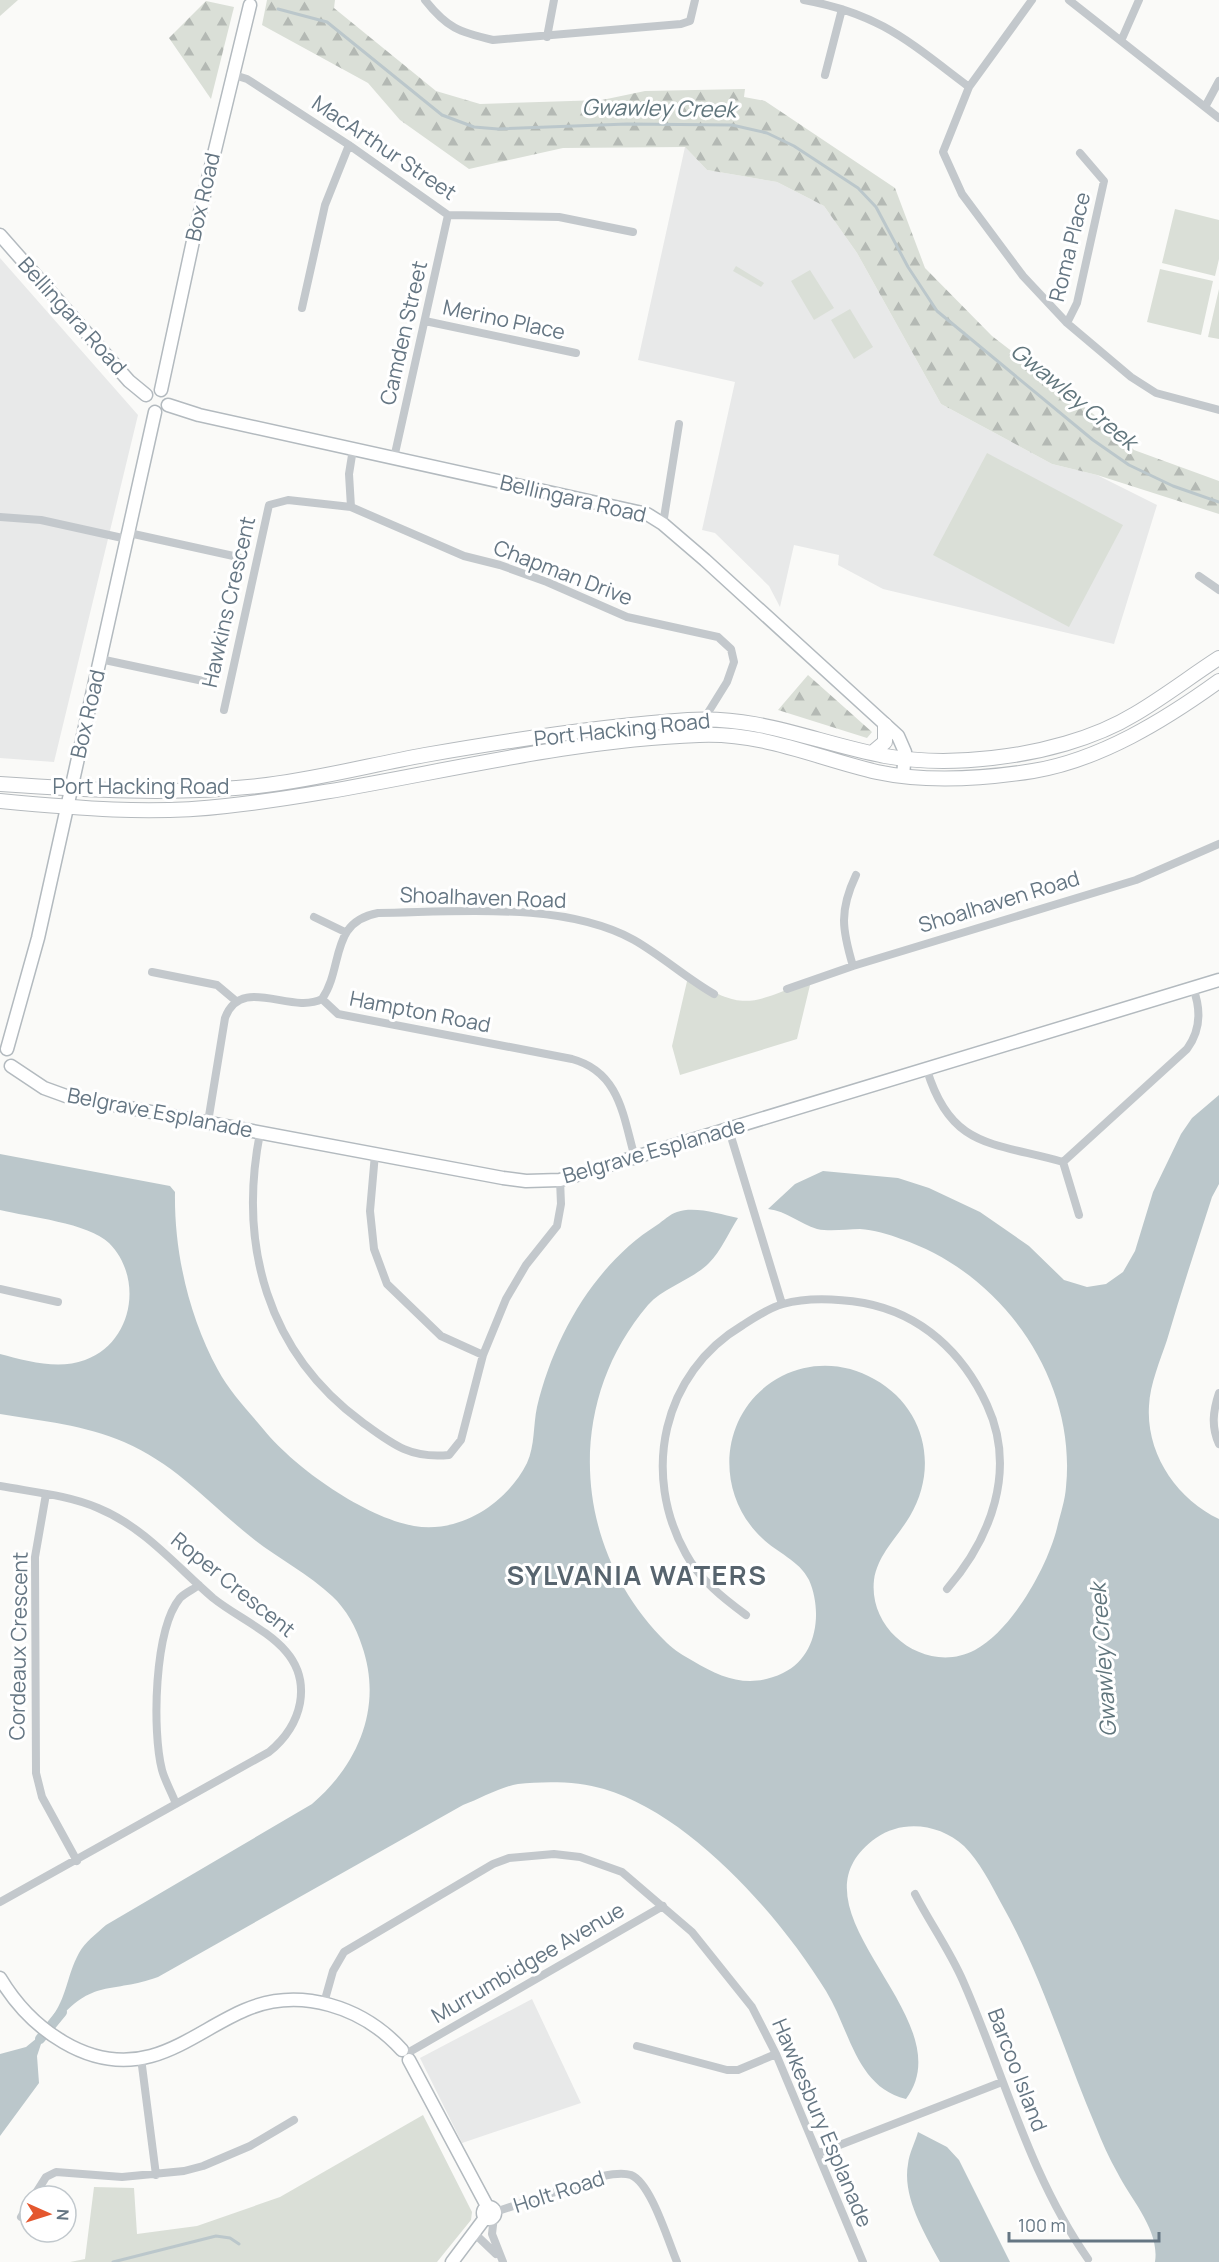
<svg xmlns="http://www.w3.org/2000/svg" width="1219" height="2262" font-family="Manrope,sans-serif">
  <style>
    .built { fill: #e8e9e9 }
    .green { fill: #dadfd7 }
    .forest { fill: url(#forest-firs) }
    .water { fill: #bbc7cb }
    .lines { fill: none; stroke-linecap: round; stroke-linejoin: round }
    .stream { stroke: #bbc7cb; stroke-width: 3 }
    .canal { stroke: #bbc7cb; stroke-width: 10 }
    .secondary-casing { stroke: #b3babf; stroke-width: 15 }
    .primary-casing { stroke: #b5babe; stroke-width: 16 }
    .street { stroke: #c3c8cc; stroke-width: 8 }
    .secondary { stroke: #fff; stroke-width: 12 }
    .primary { stroke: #fff; stroke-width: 14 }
    .labels { text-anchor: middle; stroke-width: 6; stroke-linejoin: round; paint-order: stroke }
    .street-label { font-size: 21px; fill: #657683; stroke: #fff }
    .water-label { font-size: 22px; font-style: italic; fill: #60757c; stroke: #fff }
    .district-label { font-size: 27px; font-weight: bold; letter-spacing: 1.5px; fill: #57646e; stroke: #fff }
  </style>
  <defs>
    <pattern id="forest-firs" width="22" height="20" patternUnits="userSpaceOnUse" patternTransform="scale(1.5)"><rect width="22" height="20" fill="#dadfd7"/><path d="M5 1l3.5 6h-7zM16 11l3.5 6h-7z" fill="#b4b9b4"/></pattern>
  </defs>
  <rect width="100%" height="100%" fill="#fafaf8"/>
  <path class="built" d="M685 147 707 170 777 182 824 206 857 253 941 404 1052 464 1097 475 1157 505 1114 644 883 589 838 565 839 555 794 545 780 607 769 586 715 533 702 530 735 382 638 360Z
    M0 258 138 415 54 762 0 758Z
    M532 1999 581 2103 462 2143 420 2058Z"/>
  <path class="green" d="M0 0H18L0 16Z
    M1175 209 1219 220V259L1215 276 1162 263Z
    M736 266 764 283 761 287 733 271Z
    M1160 269 1213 281 1201 335 1147 322Z
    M810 270 834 308 814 320 791 281Z
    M1219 289V339L1208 337Z
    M850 309 873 347 854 359 831 320Z
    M987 453 1123 525 1069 627 933 555Z
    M688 977C746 1014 751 1002 811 981L797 1039 680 1075 672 1046Z
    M423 2115 472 2212 471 2220 437 2262H70L85 2259 94 2187 134 2188 137 2234 197 2226 280 2197Z"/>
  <path class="forest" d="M267 0H335L334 8 436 91 480 104 602 100 645 91 745 89 744 97 765 101 895 188 925 268 992 336 1114 430 1134 450 1219 481V514L1097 475 1052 464 941 404 857 253 824 206 777 182 707 170 685 147 563 148 469 169 400 120 368 83 262 25Z
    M206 1 234 7 211 99 169 38Z
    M808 675 872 732 867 738 778 710Z"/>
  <path class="water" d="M1219 1095V1184L1212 1197C1197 1244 1181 1292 1167 1340 1160 1361 1150 1384 1149 1406 1146 1454 1177 1499 1219 1519V2262H1155C1160 2230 1131 2200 1117 2172 1109 2158 1102 2142 1096 2127 1064 2052 1041 1973 1001 1903 991 1884 979 1861 964 1846 940 1824 903 1819 876 1838 777 1909 967 2017 906 2099 856 2087 850 2030 826 1991 779 1915 691 1815 604 1789 579 1781 544 1781 518 1784 500 1787 480 1799 463 1805L158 1977C111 1994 92 1978 56 2023L50 2020C68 1996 66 1977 79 1953 85 1942 96 1934 106 1925L312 1804C359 1764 383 1706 362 1646 356 1627 346 1609 332 1596 308 1573 277 1558 251 1537 207 1502 177 1465 124 1442 85 1425 42 1421 0 1414V1354C27 1361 58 1370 85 1360 133 1343 144 1278 109 1243 89 1223 28 1217 0 1210V1154L170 1186 175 1192C174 1252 189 1317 218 1370 229 1391 249 1412 264 1430 296 1469 365 1517 414 1526 460 1534 507 1503 527 1463 535 1445 533 1426 537 1407 554 1336 595 1264 657 1225 663 1221 670 1214 677 1212 695 1206 719 1214 738 1218 729 1232 721 1251 709 1263 692 1280 664 1287 648 1305 562 1406 574 1552 667 1643 674 1650 684 1656 693 1661 723 1679 750 1689 783 1673 817 1657 823 1612 809 1580 799 1560 777 1553 762 1538 712 1491 720 1408 782 1376 812 1361 846 1363 874 1379 925 1407 939 1467 910 1516 897 1538 878 1554 874 1580 868 1633 928 1675 975 1650 1012 1630 1047 1568 1057 1528 1060 1515 1065 1501 1066 1487 1077 1379 1002 1273 901 1239 889 1234 873 1230 860 1229 846 1229 831 1232 817 1229 800 1224 787 1211 768 1209L795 1184 823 1171 898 1178 929 1188 980 1212 1029 1246 1064 1280 1087 1287 1106 1284 1123 1272 1135 1251 1153 1192 1181 1134 1192 1118Z
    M37 2038 42 2041 37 2056 39 2083 0 2136V2054L26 2047Z
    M918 2132 947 2147 959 2160 1010 2262H940C925 2234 902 2197 908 2164 909 2153 915 2143 918 2132Z"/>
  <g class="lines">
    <path class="stream" d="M278 9 327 22 442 115 474 127 498 129 627 124 732 125 767 133 794 146 858 188 876 207 908 267 937 311 1093 440 1129 465 1173 486 1219 502
      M113 2262 216 2236 230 2238 239 2244"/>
    <path class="canal" d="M40 2039 62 2012"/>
    <defs>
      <path id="secondary" d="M0 235 129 381 146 395
        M161 390 193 241 250 5
        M168 405 199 415 647 514 663 524 705 560 898 736 905 752 903 776
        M7 1049 38 938 155 412
        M11 1066 44 1088 66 1096 503 1178 526 1181 560 1180 1219 980
        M0 1978C30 2028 89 2073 151 2056 184 2047 214 2023 245 2010 300 1986 363 2007 402 2050
        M409 2060 487 2206
        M483 2213a6 6 0 1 1 12 0a6 6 0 1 1-12 0Z
        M452 2262 485 2218"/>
      <path id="primary" d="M872 753 885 742V725
        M0 784C86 790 172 795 258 786 314 780 370 765 425 755 511 740 600 726 688 720 759 715 816 743 885 756 919 762 957 762 992 758 1039 753 1094 739 1135 714 1164 697 1191 676 1219 658
        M0 801C75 808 151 815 226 806 384 789 539 741 699 735 762 732 817 758 877 772 928 783 982 779 1033 771 1100 760 1165 720 1219 681"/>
    </defs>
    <use href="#secondary" class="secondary-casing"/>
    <use href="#primary" class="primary-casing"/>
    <path class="street" d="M425 0C447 28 459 32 493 40L681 24 690 21 695 0
      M804 0C881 14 909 42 969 87
      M1032 0 969 87 943 152 962 194 1023 276 1067 323 1131 377 1156 393 1219 410
      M1069 0 1219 118
      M547 37 554 0
      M1121 41 1139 0
      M231 74 247 79 349 145 448 215 559 217 633 232
      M825 75 842 9
      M1205 107 1219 81
      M302 308 325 205 349 145
      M425 321 576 353
      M1067 323 1077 303 1104 181 1080 153
      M394 458 448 215
      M351 507 349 474 353 449
      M0 517 41 520 127 539
      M663 524 679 424
      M129 533 238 557
      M1199 576 1219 590
      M100 659 208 682
      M224 710 269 505 288 500 351 507 464 556 500 565 547 582 627 617 718 637 731 649 734 662 727 682 704 719
      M314 917 345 932
      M853 966C842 929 839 911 856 875
      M152 972 217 985 236 1001
      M787 989 853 966 1136 880 1219 844
      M322 999C344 967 329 922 378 913 458 912 563 901 634 940 662 956 686 978 714 994
      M927 1070C951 1149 993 1142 1063 1162L1187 1049C1201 1030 1201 1009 1193 988
      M208 1122 225 1018C241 974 291 1015 322 999L338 1014 572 1059C620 1072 623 1116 635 1158
      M729 1130 782 1304
      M260 1133C238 1245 267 1352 362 1422 392 1444 410 1459 449 1455L461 1440 483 1355 506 1299 526 1265 557 1226 561 1204 560 1180
      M375 1154 370 1211 374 1249 387 1284 441 1336 483 1355
      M1063 1162 1079 1215
      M0 1289 58 1302
      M1219 1393C1213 1411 1211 1427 1219 1444
      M0 1486C32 1492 68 1495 98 1508 144 1527 176 1566 213 1598 249 1627 310 1645 300 1703 296 1724 285 1739 269 1752L0 1902
      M46 1494 35 1557 36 1773 42 1797 77 1861
      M746 1615C723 1598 700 1580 686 1554 641 1474 662 1373 743 1325 755 1317 769 1308 783 1304 808 1297 839 1299 864 1303 922 1314 963 1353 987 1405 1017 1470 991 1538 947 1589
      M176 1804C172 1793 165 1781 162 1770 152 1731 154 1630 180 1598 185 1593 194 1589 199 1585
      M915 1894C930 1923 950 1951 963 1981 1004 2074 1029 2175 1088 2259
      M324 2003 333 1971 344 1952 493 1864 509 1858 554 1854 580 1857 622 1872 692 1932 752 2007 776 2054 863 2262
      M637 2046 727 2070H738L776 2054
      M411 2051 663 1906
      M141 2058 156 2175
      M819 2153 1002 2082
      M34 2196 46 2177 56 2172 122 2177 184 2171 203 2166 250 2146 294 2120
      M495 2212 603 2176C612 2174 622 2172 631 2175 651 2183 668 2241 677 2262
      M494 2216 492 2234 503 2262
      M21 2217 30 2202
      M474 2233 496 2254"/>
    <use href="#secondary" class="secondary"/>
    <use href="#primary" class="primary"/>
  </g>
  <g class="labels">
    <g class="street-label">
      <text transform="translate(384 148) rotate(34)" y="7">MacArthur Street</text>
      <text transform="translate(203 197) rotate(-77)" y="7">Box Road</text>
      <text transform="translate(1070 247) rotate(-76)" y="7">Roma Place</text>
      <text transform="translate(72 316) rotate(48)" y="7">Bellingara Road</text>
      <text transform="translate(504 320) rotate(12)" y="7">Merino Place</text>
      <text transform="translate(404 333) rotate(-77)" y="7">Camden Street</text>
      <text transform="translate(573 499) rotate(13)" y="7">Bellingara Road</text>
      <text transform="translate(563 573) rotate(21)" y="7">Chapman Drive</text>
      <text transform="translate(229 602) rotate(-77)" y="7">Hawkins Crescent</text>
      <text transform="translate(88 714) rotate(-77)" y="7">Box Road</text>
      <text transform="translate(622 730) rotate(-6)" y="7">Port Hacking Road</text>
      <text x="141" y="794">Port Hacking Road</text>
      <text transform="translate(483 898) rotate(2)" y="7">Shoalhaven Road</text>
      <text transform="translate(999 902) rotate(-17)" y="7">Shoalhaven Road</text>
      <text transform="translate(420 1012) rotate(11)" y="7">Hampton Road</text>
      <text transform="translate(160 1113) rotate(11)" y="7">Belgrave Esplanade</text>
      <text transform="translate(654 1151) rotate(-16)" y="7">Belgrave Esplanade</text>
      <text transform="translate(233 1585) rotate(39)" y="7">Roper Crescent</text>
      <text transform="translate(19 1646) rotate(-89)" y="7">Cordeaux Crescent</text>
      <text transform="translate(528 1963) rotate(-30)" y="7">Murrumbidgee Avenue</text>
      <text transform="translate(1017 2070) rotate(69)" y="7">Barcoo Island</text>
      <text transform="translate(822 2123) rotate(67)" y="7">Hawkesbury Esplanade</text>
      <text transform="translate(559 2192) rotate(-18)" y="7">Holt Road</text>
    </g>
    <g class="water-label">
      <text transform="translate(659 108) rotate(1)" y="8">Gwawley Creek</text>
      <text transform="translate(1074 396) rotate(39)" y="8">Gwawley Creek</text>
      <text transform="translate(1103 1660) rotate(-94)" y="8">Gwawley Creek</text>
    </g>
    <g class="district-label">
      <text x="637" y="1585">SYLVANIA WATERS</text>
    </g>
  </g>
  <g transform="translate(48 2214) rotate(93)"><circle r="28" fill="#ffffff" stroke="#c1c8cd" stroke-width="1.5"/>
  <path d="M0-4.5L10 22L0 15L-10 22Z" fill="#e4572e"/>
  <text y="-9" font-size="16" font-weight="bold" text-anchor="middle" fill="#657683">N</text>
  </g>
  <path d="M1009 2232v9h150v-9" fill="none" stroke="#657683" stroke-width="3"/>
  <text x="1018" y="2232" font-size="18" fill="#657683" stroke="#ffffff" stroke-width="4.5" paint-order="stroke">100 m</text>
</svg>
